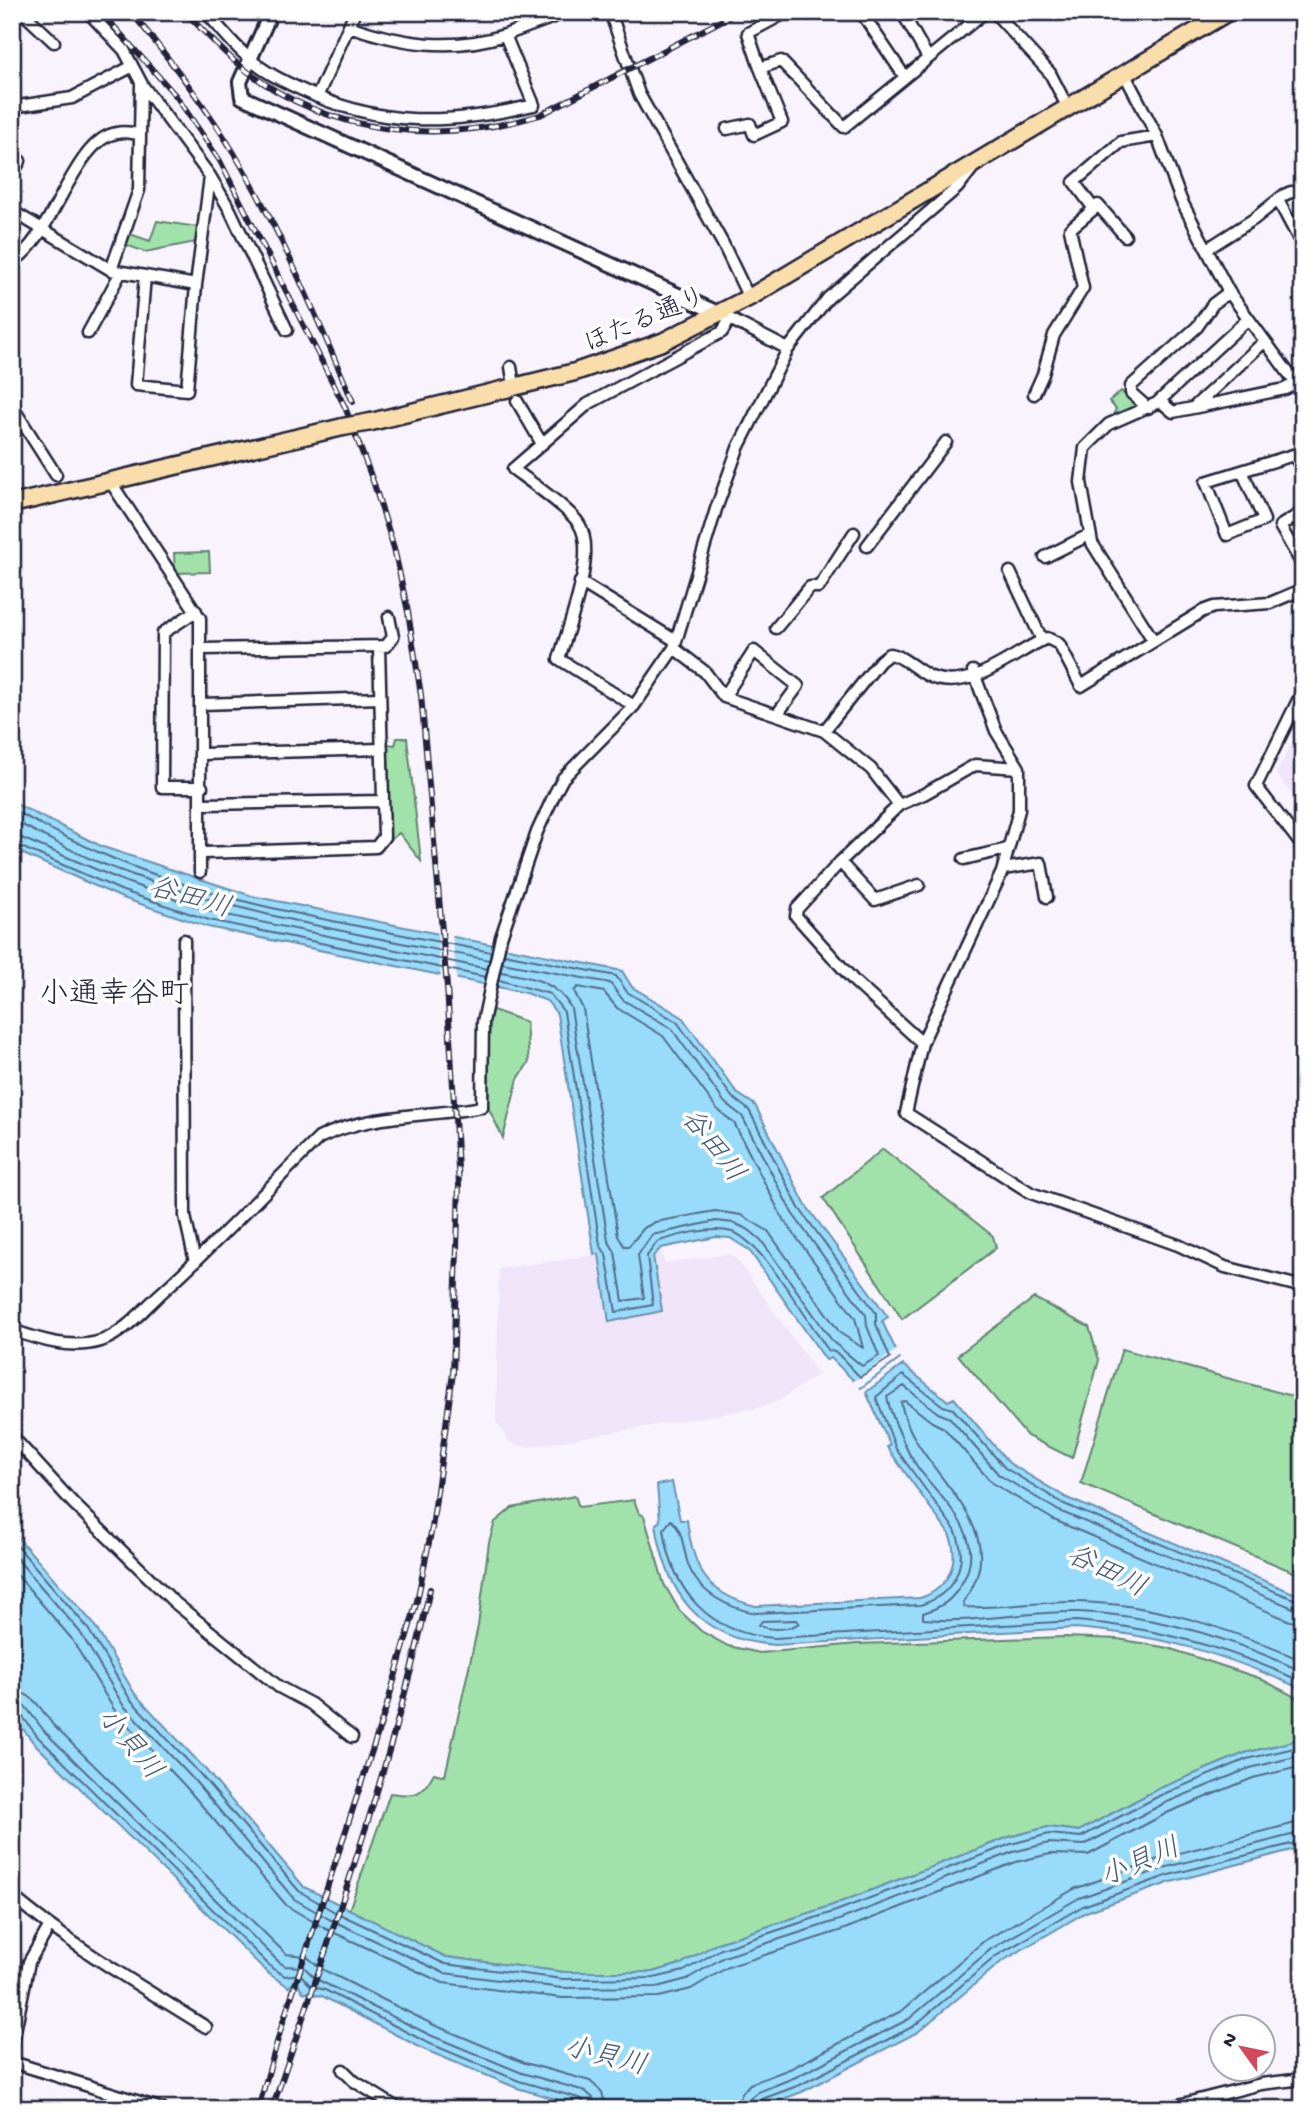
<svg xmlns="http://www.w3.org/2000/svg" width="1315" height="2121" font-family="'Gochi Hand','Klee One',sans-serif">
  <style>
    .built { fill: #f0e4f8 }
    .green { fill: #a1e1aa; stroke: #628272; stroke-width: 2 }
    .water { fill: #99dbfb; stroke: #6991ae; stroke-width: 2 }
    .pier { fill: #f8f3fc }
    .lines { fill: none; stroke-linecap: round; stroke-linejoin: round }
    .shore { stroke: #526c88; stroke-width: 2 }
    .minor-casing { stroke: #22223b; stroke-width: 15 }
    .tertiary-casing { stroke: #22223b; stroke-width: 18 }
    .primary-casing { stroke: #22223b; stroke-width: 21 }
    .minor { stroke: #fff; stroke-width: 10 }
    .tertiary { stroke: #fff; stroke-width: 12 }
    .primary { stroke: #f9deab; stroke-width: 16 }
    .rail-casing { stroke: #22223b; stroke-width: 6 }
    .rail { stroke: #fff; stroke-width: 3.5; stroke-dasharray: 10; stroke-linecap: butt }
    .primary-bridge-casing { stroke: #22223b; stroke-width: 21; stroke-linecap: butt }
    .primary-bridge { stroke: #f9deab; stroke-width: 16 }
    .labels { text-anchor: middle; stroke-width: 7; stroke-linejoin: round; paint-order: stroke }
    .street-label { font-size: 26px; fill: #22223b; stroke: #fff }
    .water-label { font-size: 28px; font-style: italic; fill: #465a75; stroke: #fff }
    .quarter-label { font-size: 30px; fill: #22223b; stroke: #fff }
  </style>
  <rect width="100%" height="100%" fill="#f8f3fc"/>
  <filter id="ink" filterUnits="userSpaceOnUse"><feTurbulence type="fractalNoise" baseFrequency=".0143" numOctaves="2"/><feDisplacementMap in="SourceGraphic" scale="14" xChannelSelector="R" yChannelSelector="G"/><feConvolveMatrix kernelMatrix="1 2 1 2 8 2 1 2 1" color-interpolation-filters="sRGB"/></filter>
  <g filter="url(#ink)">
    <path class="built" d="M1303 721V808L1276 774Z
      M659 1246 665 1263 730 1254 739 1262 818 1374 778 1401 762 1407 526 1447 510 1443 496 1421 499 1269Z"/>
    <path class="green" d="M157 221 198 227 196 242 145 252 126 245 130 234 150 241Z
      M1121 391 1136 406 1135 411 1113 415 1116 409 1109 401Z
      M209 552 210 572 175 573 174 553Z
      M397 738H407L421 861 399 833 388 842 387 744 395 745Z
      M490 1009 526 1022 529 1062 518 1079 503 1138 487 1105Z
      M883 1149 993 1236 996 1248 902 1319 823 1198Z
      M1034 1298 1089 1327 1099 1360 1072 1458 1027 1436 958 1355Z
      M1122 1349 1303 1399V1576L1081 1483Z
      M575 1496 579 1507 634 1500 639 1513 644 1516 664 1584 679 1610 701 1631 728 1646 760 1653 857 1644 1065 1637 1118 1639 1168 1648 1259 1678 1303 1701V1739L1245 1753 1158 1789 1079 1831 1048 1827 1009 1837 833 1905 718 1943 681 1964 652 1972H564L446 1957 349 1910 390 1793C416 1796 421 1797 434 1773L445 1776 478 1626 489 1542 495 1522 512 1508Z"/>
    <path class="water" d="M12 802 103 847 252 896 622 971 632 987 682 1017 737 1093 755 1105 805 1204 888 1317 882 1321 900 1359 861 1388 831 1358 826 1360 749 1250 730 1238 716 1237 661 1248 653 1256 662 1311 609 1322 599 1254H594L557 1014 547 1001 526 993 208 927 120 897 12 849Z
      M903 1365 948 1401 954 1398 1009 1463 1067 1498 1303 1597V1701L1297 1699 1295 1686C1219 1652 1159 1635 1076 1628L775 1645C699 1640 666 1594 656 1524L660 1521 657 1485 672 1482 680 1520H687C693 1568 705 1594 756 1606L920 1598C948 1589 961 1562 949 1534L887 1447 890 1445 866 1392Z
      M12 1531 93 1623 135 1694 205 1769 304 1887 446 1957 564 1972H653L681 1964 718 1943 833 1905 1009 1837 1048 1827 1079 1831 1158 1789 1245 1753 1303 1739V1847L1171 1882 1086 1912 1001 1962 918 2032 802 2092 756 2109H591L517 2088 423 2049 322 1996 303 1992 296 1980 289 1987 269 1974 33 1742 12 1714Z"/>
    <path class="pier" d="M437 930 452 933 457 982 441 979Z
      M899 1348 902 1356 857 1389 851 1383Z"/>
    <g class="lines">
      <path class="shore" d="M12 810C41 824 69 839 98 852 221 907 360 925 491 952
        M12 820C41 834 69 850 98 862 224 912 357 934 489 960
        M12 834 126 882 212 912 488 969
        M12 843 123 891 209 920 486 977
        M500 972C529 977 556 980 571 1008L608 1240 615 1252 623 1301 644 1298 638 1255 652 1235 716 1221 734 1223 749 1230 761 1240 833 1342 862 1366 879 1356 867 1326 866 1315 792 1213 742 1116 725 1103 671 1028 623 1000 610 983 502 963
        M499 980 550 994 564 1012 600 1245 606 1254 616 1312 653 1305 647 1256 657 1242C677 1235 711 1226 732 1232 760 1239 810 1324 828 1350L837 1353 860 1377 890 1358 876 1324V1313L799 1208 749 1110 732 1097 677 1022 627 992 616 976 504 954
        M578 987 604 992 617 1008 663 1036 717 1109 734 1123 783 1219 855 1318 863 1348 840 1333 768 1231 741 1215 715 1211 655 1222 644 1228 629 1246H624L618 1236 583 1009 574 991Z
        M12 1540 87 1627 130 1699 200 1774 299 1891 333 1911 445 1964 563 1979 654 1978 684 1971 721 1949 836 1911 1011 1844 1049 1834 1081 1837 1161 1795 1247 1759 1303 1746
        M12 1553 80 1632 123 1705 194 1780 294 1899 329 1919 444 1973 562 1988 657 1987 687 1979 724 1957 839 1920 1013 1852 1049 1843 1084 1845 1165 1803 1250 1768 1303 1755
        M12 1569 71 1638 115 1711 186 1787 287 1906 324 1928 443 1983 562 1998 659 1997 691 1989 728 1967 842 1930 1016 1862 1050 1854 1088 1855 1169 1812 1253 1778 1303 1766
        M1303 1603 1064 1504 1005 1468 953 1409 943 1406 903 1375 876 1397 896 1449 955 1530C970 1563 954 1595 920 1605L756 1613C728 1608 698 1593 688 1564 682 1546 684 1532 671 1520L664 1529C672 1592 709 1634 775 1638L1076 1621C1155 1627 1226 1647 1298 1680L1303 1690
        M1303 1612 1059 1511 999 1475 950 1418 938 1413 904 1386 887 1397C890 1413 899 1432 906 1447 923 1489 993 1528 963 1581 953 1600 942 1607 923 1613V1619C974 1624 1027 1611 1078 1612 1156 1615 1232 1638 1303 1672
        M796 1620 799 1623C790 1630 768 1631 759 1625L762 1621Z
        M1303 1623 1290 1621 1054 1520 992 1483 944 1428 932 1422 905 1401 901 1402C912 1474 1022 1524 963 1602L964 1607C1001 1609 1039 1601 1076 1602 1156 1603 1231 1629 1303 1661
        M12 1691C33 1692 41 1709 53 1725L286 1954 306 1956 322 1969 434 2025 525 2063 590 2081 602 2092 606 2109
        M12 1702 25 1706 45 1732 279 1962 285 1966 304 1967 316 1979 430 2035 522 2073 585 2091 593 2098 595 2109
        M12 1711 20 1713 38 1737 273 1969 285 1976 300 1974 311 1986 325 1990 426 2042 519 2081 582 2099 587 2109
        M738 2109 741 2094 750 2084 792 2068 903 2010 984 1941 1074 1889 1164 1857 1303 1821
        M749 2109 750 2099 758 2092 796 2077 909 2019 991 1949 1079 1898 1167 1867 1303 1832
        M757 2109 762 2099 800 2085 914 2026 996 1956 1083 1906 1169 1875 1303 1841"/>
      <defs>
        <path id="minor" d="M22 12 54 42
          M88 12 124 50 143 86 210 176 230 210 287 330
          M206 12C220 28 234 46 250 59 264 72 283 81 300 89 381 128 449 125 534 105L505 35 567 12
          M610 12 639 94 723 244 749 298
          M787 12 748 33 760 68 781 61 844 127 985 12
          M861 12 905 77
          M902 12 928 58
          M994 12 1050 73 1068 108
          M349 26C401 44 451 52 505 35
          M1124 73 1157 136 1181 200 1229 292 1303 393
          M317 97 355 12
          M12 107 72 98 131 67
          M727 129 750 124 754 135 782 122 760 68
          M12 155 20 161 12 174
          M1278 200 1303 247
          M1094 209 1098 205 1125 236
          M12 211 111 270 196 285 210 177
          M1207 249 1254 219 1284 195 1291 192 1303 193
          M12 262C53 239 74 139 117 133 123 131 132 133 139 134
          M111 270 139 190 141 83
          M145 276 136 385 187 390 196 285
          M726 317 788 349
          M88 333 121 272
          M511 367 513 379
          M1034 394 1043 374 1054 335 1083 288 1070 229 1094 209 1074 182 1121 142 1157 136
          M517 401 542 444
          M1160 401 1173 412 1285 389 1296 383
          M12 406 56 475
          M1194 407 1265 341
          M1148 408 1131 393V386L1197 327 1213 304 1229 292
          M1294 455 1303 470
          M1242 471 1264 520 1227 535 1206 482 1303 452
          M110 481 200 618V872
          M1303 512 1280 526 1303 566
          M867 546 946 442
          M1045 557 1089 535
          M1010 572 1042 640
          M580 582 676 641
          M196 611 163 633 162 787H202
          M776 628 810 587H819L854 533
          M1153 640 1092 543 1081 482 1085 448 1109 424 1157 403 1248 319
          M674 648 705 672 724 697 824 731 871 769 899 805
          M201 649 386 646 393 637 389 617
          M973 671 996 731 1019 768V810L1002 872 922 1043 906 1113 1031 1193 1178 1245 1225 1267 1303 1287
          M1303 690 1256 786 1303 847
          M724 697 754 651 798 686 778 713
          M202 704 380 698
          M634 706 559 659C568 627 598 553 579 524 570 509 529 481 513 469L588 404 722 332 730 319
          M824 731 880 661 889 654C903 655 917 671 931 677 971 693 1012 653 1047 638L1059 644 1081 686 1203 611 1214 607 1270 603 1303 589
          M202 754 382 749
          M202 804 383 801
          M203 853 376 847 384 837 379 647
          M964 859 1007 849
          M840 862 875 900 919 885
          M1003 869 1041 863 1047 897
          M184 940 185 1216 195 1262
          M922 1043 855 982 796 916 797 909 840 862 899 805 924 794 975 765 1019 768
          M12 1330C40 1340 71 1350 101 1341 124 1333 142 1311 159 1295 215 1245 266 1190 319 1138 369 1113 428 1117 482 1107L483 1022 501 937 537 832 555 793 563 778 634 706 674 648 716 509 738 448 788 349 828 298 957 188 972 169
          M12 1436 73 1503 174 1602 279 1687 311 1704 352 1737
          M12 1896C73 1947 139 1985 206 2027
          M12 2046 29 1962 49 1927
          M12 2062 162 2109
          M343 2070 354 2081 399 2109
          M1163 2109 1261 2084 1303 2079"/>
        <path id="tertiary" d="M271 12 240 82 242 97 720 314"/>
        <path id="primary" d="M371 422 575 372 662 342 752 296 1228 12
          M12 504 343 427"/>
      </defs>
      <use href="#minor" class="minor-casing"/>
      <use href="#tertiary" class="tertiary-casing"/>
      <use href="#primary" class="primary-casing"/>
      <use href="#minor" class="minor"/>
      <use href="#tertiary" class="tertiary"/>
      <use href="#primary" class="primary"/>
      <defs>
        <path id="rail" d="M101 12 176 96 220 161 345 407 374 484 394 548 408 612 421 695 447 987 459 1185 453 1373 432 1528 417 1601 387 1705 282 2025 258 2109
          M131 12C168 57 204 103 234 153 282 233 317 318 353 402
          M185 12C204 31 222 52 243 68 328 136 440 145 540 115L738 12
          M272 2109C330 1937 392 1766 430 1589"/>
      </defs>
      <use href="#rail" class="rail-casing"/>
      <use href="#rail" class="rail"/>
      <defs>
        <path id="primary-bridge" d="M343 427 371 422"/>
      </defs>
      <use href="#primary-bridge" class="primary-bridge-casing"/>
      <use href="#primary-bridge" class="primary-bridge"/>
    </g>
  </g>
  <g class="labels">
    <g class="street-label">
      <text transform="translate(644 318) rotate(-23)" y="9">ほたる通り</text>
    </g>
    <g class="water-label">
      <text transform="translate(191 895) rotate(16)" y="10">谷田川</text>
      <text transform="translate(715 1144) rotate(52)" y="10">谷田川</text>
      <text transform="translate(1108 1569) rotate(26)" y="10">谷田川</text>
      <text transform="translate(132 1742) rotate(50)" y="10">小貝川</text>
      <text transform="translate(1139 1860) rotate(-23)" y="10">小貝川</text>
      <text transform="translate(606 2054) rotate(14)" y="10">小貝川</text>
    </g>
    <g class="quarter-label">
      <text x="114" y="1002">小通幸谷町</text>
    </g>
  </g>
  <rect width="1315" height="2121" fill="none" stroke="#fff" stroke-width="42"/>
  <rect x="21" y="21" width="1273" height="2079" fill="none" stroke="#22223b" stroke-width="2.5" filter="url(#ink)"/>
  <g transform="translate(1242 2048) rotate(303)"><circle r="33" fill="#ffffff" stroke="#a7a7b1" stroke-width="2"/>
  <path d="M0-5L12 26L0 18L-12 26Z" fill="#d1495b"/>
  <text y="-10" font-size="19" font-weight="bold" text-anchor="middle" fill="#22223b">N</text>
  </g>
</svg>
